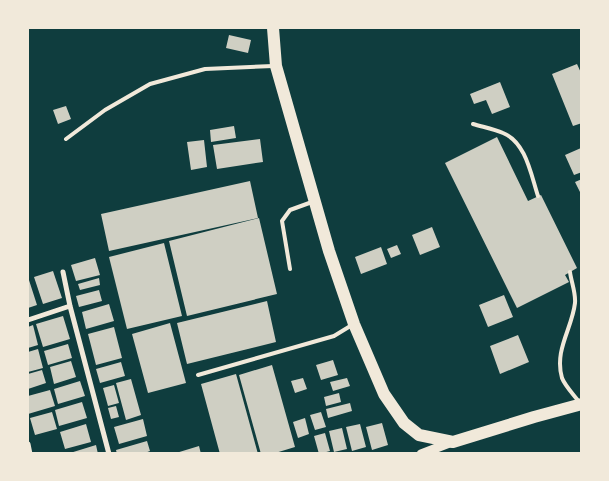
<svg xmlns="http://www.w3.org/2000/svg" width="609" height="481" font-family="Mulish,sans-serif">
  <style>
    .building { fill: #cfcfc3 }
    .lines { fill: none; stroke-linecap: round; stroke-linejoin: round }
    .service { stroke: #f1e9da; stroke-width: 4 }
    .minor { stroke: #f1e9da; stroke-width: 5 }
    .tertiary { stroke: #f1e9da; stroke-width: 9 }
    .primary { stroke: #f1e9da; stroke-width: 12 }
  </style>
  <rect width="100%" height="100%" fill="#0f3d3e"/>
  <path class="building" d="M229 35 251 40 248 53 226 48Z
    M577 64 582 75V123L573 126 552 74Z
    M500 82 510 107 492 114 486 100 474 104 470 94Z
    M66 106 71 119 58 124 53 110Z
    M234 126 236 138 211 142 210 130Z
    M497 137 528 201 541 195 577 268 565 275 569 282 517 308 445 163Z
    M260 139 263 162 217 169 213 145Z
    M204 140 207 167 191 170 187 142Z
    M581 148 582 172 574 175 565 155Z
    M582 179V196L575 182Z
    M250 181 258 218 109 251 101 214Z
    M259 218 277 294 187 316 169 241Z
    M432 227 440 247 420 255 412 235Z
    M164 243 182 316 127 329 109 257Z
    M397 245 401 254 391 258 387 249Z
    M381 247 387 264 361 274 355 257Z
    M95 258 100 275 76 281 71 265Z
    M53 271 62 298 43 304 34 277Z
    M28 277 37 305 28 308Z
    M99 278 100 285 80 290 78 284Z
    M99 290 102 301 79 307 76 296Z
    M504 295 513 317 488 327 479 305Z
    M267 301 276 342 187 364 177 323Z
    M109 304 114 321 86 329 82 312Z
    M63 316 70 339 43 347 36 324Z
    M170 323 186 383 148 393 132 334Z
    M33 325 38 345 28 348V327Z
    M114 327 122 358 96 365 88 334Z
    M518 335 529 362 500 374 490 346Z
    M68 344 72 358 48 365 44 351Z
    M38 349 43 368 28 372V352Z
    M333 360 338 375 321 380 316 365Z
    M71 361 76 377 54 384 50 367Z
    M121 362 125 376 100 383 96 369Z
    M272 365 295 447 272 454H261L239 375Z
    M42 370 46 383 28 389V374Z
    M236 374 258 454H220L201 384Z
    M303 378 307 389 295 393 291 381Z
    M347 378 350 386 333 391 330 382Z
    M131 379 141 415 126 420 116 383Z
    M80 381 85 396 58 404 54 389Z
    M114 385 119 403 108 406 103 388Z
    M50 390 55 406 28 414V396Z
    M339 393 341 402 326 406 324 397Z
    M82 402 87 418 59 426 55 410Z
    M350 403 352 411 328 418 326 409Z
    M116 406 119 417 111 419 108 408Z
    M52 412 57 429 35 435 30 418Z
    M321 412 326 427 315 430 310 415Z
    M305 418 309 434 298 438 293 422Z
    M143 419 147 436 119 444 114 427Z
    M382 423 388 445 372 450 366 427Z
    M86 424 91 442 65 449 60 432Z
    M360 424 366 447 352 451 346 427Z
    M342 428 347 449 334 452 329 431Z
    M325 433 330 451 319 454 314 436Z
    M147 441 150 451 142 454H117L116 450Z
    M96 445 98 454H70V453Z
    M199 446 201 454H176V453Z"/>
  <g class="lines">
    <path class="service" d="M473 124C483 127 494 129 503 133 526 142 531 175 538 196
      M66 139 105 110 150 84 205 69 273 66
      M290 269 282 221 290 210 312 202
      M570 272C571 281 576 293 575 303 572 329 554 350 562 378 565 386 574 395 580 403
      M198 375 334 336 352 325"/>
    <path class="minor" d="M63 272 70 306 109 454
      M28 320 70 306
      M28 444 30 454"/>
    <path class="tertiary" d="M421 454 452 442"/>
    <path class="primary" d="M273 28 276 66 329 251 354 324 384 394 404 423 419 435 453 442 534 417 582 404"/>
  </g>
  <rect width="609" height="481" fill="none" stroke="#f1e9da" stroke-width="58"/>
</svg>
